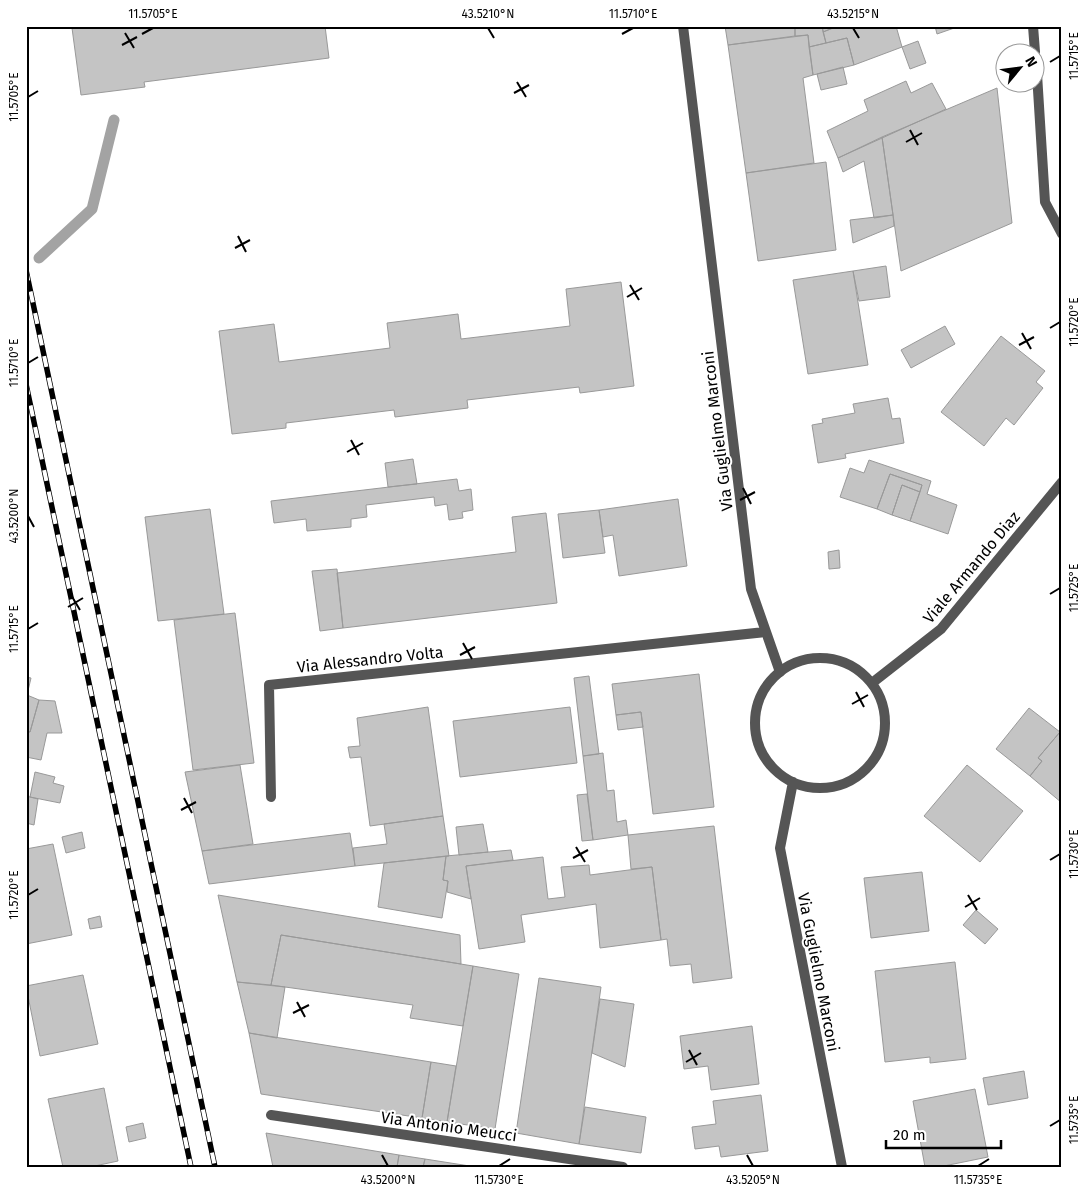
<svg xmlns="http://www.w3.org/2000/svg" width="1088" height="1193" font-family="'Fira Sans',sans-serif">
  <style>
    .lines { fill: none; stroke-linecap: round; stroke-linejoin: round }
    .stream { stroke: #a3a3a3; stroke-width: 11 }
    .building { fill: #c4c4c4; stroke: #999 }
    .minor { stroke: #555; stroke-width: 10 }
    .tertiary { stroke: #555; stroke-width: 10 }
    .rail-casing { stroke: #000; stroke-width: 5.5 }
    .rail { stroke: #fff; stroke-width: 4; stroke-dasharray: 11; stroke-linecap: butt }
    .ticks { fill: none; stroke: #000; stroke-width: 2 }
    .labels { text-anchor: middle; stroke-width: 4; stroke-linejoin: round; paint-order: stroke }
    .street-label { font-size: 16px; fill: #000; stroke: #fff }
    .neatline { fill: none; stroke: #000; stroke-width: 2 }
    .ticks-label { font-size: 12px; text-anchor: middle; fill: #000 }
  </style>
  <rect width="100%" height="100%" fill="#fff"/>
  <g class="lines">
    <path class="stream" d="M39 258 92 209 114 120"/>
  </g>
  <path class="building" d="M81 26H325L329 58 144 82 145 87 81 95 72 28Z
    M725 26H795V36L728 45Z
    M795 26H822L826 43 809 47 808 35 795 36Z
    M822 26H838L823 32Z
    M838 26H896L902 47 854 65 847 38 826 43 823 32Z
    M935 26H960L937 34Z
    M808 35 813 75 803 78 814 163 746 173 728 45Z
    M847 38 854 65 813 75 809 47Z
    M918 41 926 63 910 69 902 47Z
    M843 67 847 84 821 90 817 74Z
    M906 81 911 93 932 83 946 109 838 158 827 131 868 111 864 100Z
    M997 88 1012 223 901 271 882 137Z
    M882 137 893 215 874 218 864 161 843 172 838 158Z
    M826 162 836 250 758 261 746 173Z
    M893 215 894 226 853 243 850 220Z
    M886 266 890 297 859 301 853 271Z
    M853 271 868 365 808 374 793 280Z
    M621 282 634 386 580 393 579 387 467 400 468 408 395 417 394 410 286 423V428L232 434 219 331 274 324 279 362 390 348 387 323 458 314 461 339 570 326 566 289Z
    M945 326 955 344 911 368 901 350Z
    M1001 336 1045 371 1036 382 1043 388 1014 425 1006 418 984 446 941 412Z
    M888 398 892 419 900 418 904 443 845 454 846 458 818 463 812 425 823 423 822 419 855 413 853 404Z
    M413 459 417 484 388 487 385 463Z
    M869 460 931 481 927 494 957 505 948 534 910 521 922 485 890 474 877 509 840 497 850 468 864 473Z
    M890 474 922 485 920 492 902 485 892 515 877 509Z
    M457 479 459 491 471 489 473 510 462 512 463 518 449 520 447 504 435 506 434 497 366 505 367 517 351 519V527L307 531 306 519 274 523 271 501Z
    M902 485 920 492 910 521 892 515Z
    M678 499 687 566 619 576 613 535 603 537 599 510Z
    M210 509 224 614 158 621 145 517Z
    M599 510 605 553 563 558 558 514Z
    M546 513 557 603 343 628 337 573 516 552 512 517Z
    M839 550 840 568 829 569 828 552Z
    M337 569 343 628 320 631 312 571Z
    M235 613 254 763 193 770 174 620Z
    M699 674 714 807 653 814 641 712 616 715 612 684Z
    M589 676 599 754 583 756 574 678Z
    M26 677 31 678 27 695 39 700 30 732 26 731Z
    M39 700 55 701 62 733H47L41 760 26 757V731L30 732Z
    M428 707 443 816 370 826 361 757 350 758 348 747 360 746 357 718Z
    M570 707 577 763 460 777 453 721Z
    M1029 708 1060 732 1038 758 1042 761 1030 776 996 749Z
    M641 712 643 727 618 730 616 715Z
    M1060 732 1062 734V803L1030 776 1042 761 1038 758Z
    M603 753 607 791 614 790 617 822 626 820 628 835 593 840 583 756Z
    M240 765 253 844 202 851 185 772Z
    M967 765 1023 811 980 862 924 816Z
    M35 772 55 777 53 783 64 786 60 803 30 797Z
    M587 794 593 840 582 841 577 795Z
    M26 796 38 799 34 825 26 823Z
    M443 816 449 856 355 866 353 848 387 844 384 824Z
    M483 824 488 852 459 855 456 827Z
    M714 826 732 978 693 983 691 964 670 966 667 939 661 940 652 867 631 869 628 835Z
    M82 832 85 848 66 853 62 837Z
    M350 833 355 866 209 884 202 851Z
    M53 844 72 935 26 944V849Z
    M511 850 513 860 466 866 471 899 447 892 448 881 443 880 446 856Z
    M446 856 443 880 448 881 442 918 378 907 384 863Z
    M543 857 548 899 565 897 561 867 589 865 590 875 652 867 661 940 600 948 596 904 521 915 525 942 479 949 466 866Z
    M922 872 929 931 871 938 864 878Z
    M218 895 460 935 461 964 281 935 271 985 237 982Z
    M976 910 998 929 985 944 963 925Z
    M100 916 102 927 90 929 88 919Z
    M281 935 473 966 463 1026 410 1018 413 1005 271 985Z
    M955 962 966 1059 930 1063V1057L885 1062 875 971Z
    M473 966 519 974 495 1129 447 1122Z
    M83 975 98 1044 40 1056 26 986Z
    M539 978 601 987 579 1144 516 1133Z
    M237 982 285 987 277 1038 249 1033Z
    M600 999 634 1004 625 1067 592 1053Z
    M752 1026 759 1084 711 1090 708 1066 684 1069 680 1036Z
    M249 1033 431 1062 422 1118 261 1094Z
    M431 1062 456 1066 447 1122 422 1118Z
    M1024 1071 1028 1098 988 1105 983 1078Z
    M104 1088 118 1161 90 1167H63L48 1099Z
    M975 1089 988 1157 939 1167H925L913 1101Z
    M761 1095 768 1151 721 1157 719 1146 695 1149 692 1127 716 1124 713 1101Z
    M585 1107 646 1117 641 1153 579 1144Z
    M143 1123 146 1138 129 1142 126 1127Z
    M266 1133 399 1155 397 1167H273Z
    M399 1155 425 1159 423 1167H397Z
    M425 1159 476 1167H423Z"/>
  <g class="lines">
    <path class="minor" d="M683 26 751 589 780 672
      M1033 26 1035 52
      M1036 58 1045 202 1062 234
      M271 797 269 685 765 632
      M271 1115 623 1167"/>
    <path class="tertiary" d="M755 723a65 65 0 1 1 130 0a65 65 0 1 1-130 0Z
      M872 683 941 629 1062 482
      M793 782 780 848 842 1167"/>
    <defs>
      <path id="rail" d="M26 270 215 1167
        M26 384 191 1167"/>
    </defs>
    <use href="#rail" class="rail-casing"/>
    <use href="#rail" class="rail"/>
  </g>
  <path class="ticks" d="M488 28 494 38M853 28 859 38M125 33 134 48M142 34 153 28M622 34 633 28M122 45 137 37M1050 62 1060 56M517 82 526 97M514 93 529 85M28 97 38 91M910 130 918 145M906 142 922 133M238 236 246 252M235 248 250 240M630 285 639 300M627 297 642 288M1050 328 1060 322M1022 333 1031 349M1019 345 1034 337M28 363 38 357M351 440 359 455M347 452 363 443M743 488 751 504M740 500 755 492M28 516 34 527M1050 594 1060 588M71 595 80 610M68 607 83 598M28 629 38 623M463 643 472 659M460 655 475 647M856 692 864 707M852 704 868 695M184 798 192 813M181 810 196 802M576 847 585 862M573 858 588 850M1050 860 1060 854M28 895 38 889M968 895 977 910M965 907 980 898M297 1002 305 1017M293 1013 309 1005M689 1050 697 1065M686 1062 701 1053M1050 1126 1060 1120M382 1155 388 1166M747 1155 753 1166M499 1166 510 1159M978 1166 989 1159"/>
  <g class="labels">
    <g class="street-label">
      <text transform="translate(717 431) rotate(-97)" y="6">Via Guglielmo Marconi</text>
      <text transform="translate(971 567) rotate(-50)" y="6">Viale Armando Diaz</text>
      <text transform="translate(370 659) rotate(-6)" y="6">Via Alessandro Volta</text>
      <text transform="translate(819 972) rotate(79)" y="6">Via Guglielmo Marconi</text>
      <text transform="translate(449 1126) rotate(8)" y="6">Via Antonio Meucci</text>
    </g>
  </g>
  <rect width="1088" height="1193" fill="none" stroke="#ffffff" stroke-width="55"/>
  <g transform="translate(1020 68) rotate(61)"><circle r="24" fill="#ffffff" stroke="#999999"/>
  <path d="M0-4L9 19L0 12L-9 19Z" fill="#000000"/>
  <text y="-8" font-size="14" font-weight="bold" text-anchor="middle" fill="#000000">N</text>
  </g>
  <path d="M886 1140v8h115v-8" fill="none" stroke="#000000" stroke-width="2.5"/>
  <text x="893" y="1140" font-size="15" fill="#000000" stroke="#ffffff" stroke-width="4" paint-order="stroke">20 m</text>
  <rect x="28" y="28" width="1032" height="1138" class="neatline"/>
  <g class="ticks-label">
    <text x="153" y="18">11.5705°E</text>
    <text x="488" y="18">43.5210°N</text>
    <text x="633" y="18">11.5710°E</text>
    <text x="853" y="18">43.5215°N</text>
    <text transform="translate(1074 56) rotate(-90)" y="4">11.5715°E</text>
    <text transform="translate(14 97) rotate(-90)" y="4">11.5705°E</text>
    <text transform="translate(1074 322) rotate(-90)" y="4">11.5720°E</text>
    <text transform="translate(14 363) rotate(-90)" y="4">11.5710°E</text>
    <text transform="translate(14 516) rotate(-90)" y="4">43.5200°N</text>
    <text transform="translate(1074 588) rotate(-90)" y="4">11.5725°E</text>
    <text transform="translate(14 629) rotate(-90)" y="4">11.5715°E</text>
    <text transform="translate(1074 854) rotate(-90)" y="4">11.5730°E</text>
    <text transform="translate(14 895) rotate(-90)" y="4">11.5720°E</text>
    <text transform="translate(1074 1120) rotate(-90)" y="4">11.5735°E</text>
    <text x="388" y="1184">43.5200°N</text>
    <text x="499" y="1184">11.5730°E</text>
    <text x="753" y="1184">43.5205°N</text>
    <text x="978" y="1184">11.5735°E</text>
  </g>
</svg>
